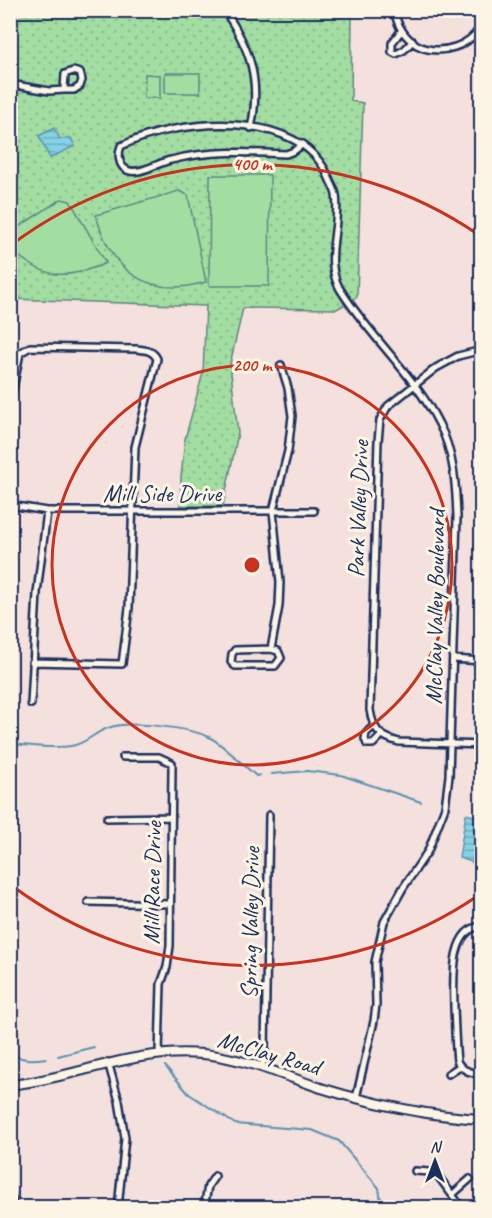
<svg xmlns="http://www.w3.org/2000/svg" width="492" height="1218" font-family="Caveat,sans-serif">
  <style>
    .park { fill: url(#park-dots); stroke: #5e8680; stroke-width: 1.5 }
    .pitch { fill: #a2dda2; stroke: #5e8680; stroke-width: 1.5 }
    .water { fill: url(#water-rules); stroke: #5b91af; stroke-width: 1.5 }
    .lines { fill: none; stroke-linecap: round; stroke-linejoin: round }
    .stream { stroke: #5b91af; stroke-width: 2 }
    .minor-casing { stroke: #1b2f5e; stroke-width: 10 }
    .secondary-casing { stroke: #1b2f5e; stroke-width: 12 }
    .minor { stroke: #fcf5e5; stroke-width: 5 }
    .secondary { stroke: #fcf5e5; stroke-width: 8 }
    .ring { fill: none; stroke: #c8321e; stroke-width: 3 }
    .labels { text-anchor: middle; stroke-width: 6; stroke-linejoin: round; paint-order: stroke }
    .street-label { font-size: 24px; fill: #1b2f5e; stroke: #fcf5e5 }
    .centre { fill: #c8321e; stroke: #fcf5e5; stroke-width: 3 }
    .ring-label { font-size: 18px; text-anchor: middle; font-weight: bold; fill: #c8321e; stroke: #fcf5e5; stroke-width: 6; stroke-linejoin: round; paint-order: stroke }
  </style>
  <defs>
    <pattern id="park-dots" width="8" height="8" patternUnits="userSpaceOnUse" patternTransform="scale(1.5)"><rect width="8" height="8" fill="#a2dda2"/><path d="M2 2h.1M6 6h.1" fill="none" stroke="#8bbe8e" stroke-width="1.8" stroke-linecap="round"/></pattern>
    <pattern id="water-rules" width="6" height="5" patternUnits="userSpaceOnUse" patternTransform="scale(1.5)"><rect width="6" height="5" fill="#85d2e5"/><path d="M0 2.5h6" fill="none" stroke="#6cabbd"/></pattern>
  </defs>
  <rect width="100%" height="100%" fill="#f4e0dd"/>
  <filter id="ink" filterUnits="userSpaceOnUse"><feTurbulence type="fractalNoise" baseFrequency=".0167" numOctaves="2"/><feDisplacementMap in="SourceGraphic" scale="12" xChannelSelector="R" yChannelSelector="G"/><feConvolveMatrix kernelMatrix="1 2 1 2 8 2 1 2 1" color-interpolation-filters="sRGB"/></filter>
  <g filter="url(#ink)">
    <path class="park" d="M11 11H352L351 101 363 103 357 297 337 309 243 308 230 364 238 433 223 506H180L181 477 185 439 203 373 206 306 11 299Z"/>
    <path class="pitch" d="M165 73H200V93H165Z
      M145 74 160 75V98H144Z
      M210 175H270L269 286H209Z
      M179 191 188 195 206 282C147 299 111 271 96 215Z
      M61 199 70 201 106 263C66 280 44 280 11 249V232Z"/>
    <path class="water" d="M54 128 60 139 71 138 75 146 50 158 39 136Z
      M466 814 481 818V865L459 858Z"/>
    <g class="lines">
      <path class="stream" d="M10 744C30 745 52 749 71 746 86 744 95 732 108 728 129 720 190 728 209 737 223 744 243 765 256 776L260 775
        M271 774 307 771 341 775 421 802
        M10 1051C19 1061 33 1060 46 1058
        M58 1056 94 1047
        M165 1066 189 1094 235 1124 312 1130 339 1141 379 1188 382 1208"/>
      <defs>
        <path id="minor" d="M224 10C251 49 261 81 251 128
          M394 10C397 25 404 37 417 45 439 57 474 46 482 22
          M401 31 392 43V52L396 54 404 50 413 41
          M73 71 80 73 82 80 80 86 74 90H64L65 74Z
          M10 84 49 91 64 90
          M303 144 294 151 286 154C248 152 209 150 171 160 159 162 138 176 127 170 118 166 118 153 121 146 178 118 300 107 329 178 331 183 335 189 336 195 341 226 323 260 340 289 369 336 414 374 439 424 454 452 456 486 457 517L449 776 445 807 428 851 403 888 384 922 375 962 376 1005 374 1021 356 1098
          M482 350 458 356 436 368 388 406 380 420 378 441 370 710C373 730 380 737 399 742L482 745
          M10 404 20 353 30 347 136 349C145 350 153 350 157 359L135 447 129 608 122 664 32 662
          M10 505 47 511H314
          M271 649 279 606 280 582 273 511 288 451 292 416 288 388 281 365
          M271 649 278 651 281 658 275 666H235L231 662 232 654 235 650Z
          M453 659 482 661
          M31 704 37 593 47 511
          M374 726 366 733 365 739 367 744H373L382 735
          M123 757H159L172 763V768L170 946 167 967 161 984 159 1054
          M107 818 170 817
          M88 902 170 904
          M482 926C448 929 454 985 454 1008 455 1026 455 1043 457 1061 462 1071 471 1073 482 1074
          M108 1062 119 1101 125 1138 118 1208
          M262 1068 265 1051 269 815
          M448 1074 460 1066
          M415 1171 430 1172 438 1176 462 1208
          M10 1191 14 1208
          M453 1194 470 1179
          M204 1208 208 1186 215 1176"/>
        <path id="secondary" d="M10 1085C78 1078 131 1048 203 1054 244 1058 282 1075 321 1088 373 1104 427 1116 482 1119"/>
      </defs>
      <use href="#minor" class="minor-casing"/>
      <use href="#secondary" class="secondary-casing"/>
      <use href="#minor" class="minor"/>
      <use href="#secondary" class="secondary"/>
    </g>
  </g>
  <g class="ring">
    <circle cx="252" cy="565" r="200"/>
    <path d="M479 895A401 401 0 0 1 11 885M11 245A401 401 0 0 1 479 235"/>
  </g>
  <g class="labels">
    <g class="street-label">
      <text x="162" y="501">Mill Side Drive</text>
      <text transform="translate(358 509) rotate(-88)" y="8">Park Valley Drive</text>
      <text transform="translate(435 607) rotate(-89)" y="8">McClay Valley Boulevard</text>
      <text transform="translate(152 883) rotate(-89)" y="8">Mill Race Drive</text>
      <text transform="translate(250 923) rotate(-89)" y="8">Spring Valley Drive</text>
      <text transform="translate(269 1053) rotate(16)" y="8">McClay Road</text>
    </g>
  </g>
  <circle cx="252" cy="565" r="9" class="centre"/>
  <g class="ring-label">
    <text x="252" y="170">400 m</text>
    <text x="252" y="371">200 m</text>
  </g>
  <rect width="492" height="1218" fill="none" stroke="#fcf5e5" stroke-width="36"/>
  <rect x="18" y="18" width="456" height="1182" fill="none" stroke="#1b2f5e" stroke-width="2" filter="url(#ink)"/>
  <g transform="translate(435 1161)" stroke="#fcf5e5" stroke-width="4.5" paint-order="stroke">
  <path d="M0-4.5L10 22L0 15L-10 22Z" fill="#1b2f5e"/>
  <text y="-9" font-size="16" font-weight="bold" text-anchor="middle" fill="#1b2f5e">N</text>
  </g>
</svg>
